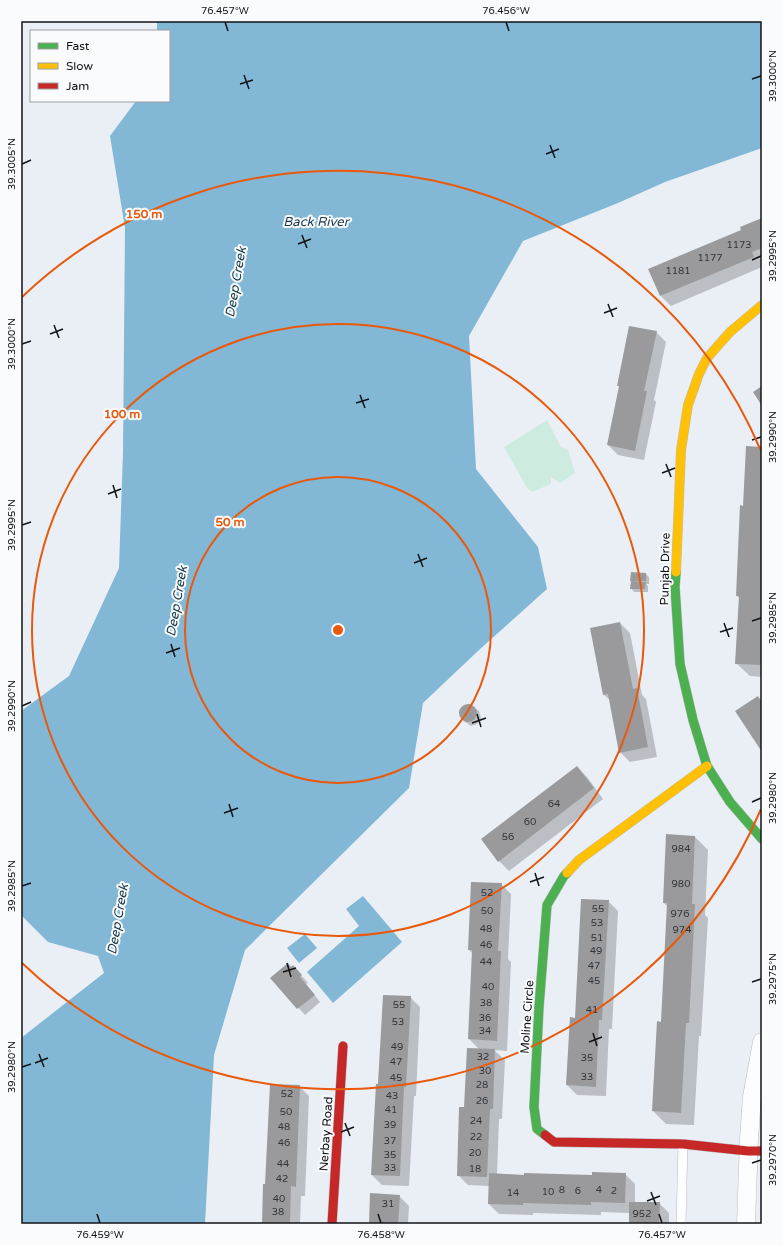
<svg xmlns="http://www.w3.org/2000/svg" width="783" height="1245" font-family="'Varela Round',sans-serif">
  <style>
    .green { fill: #ceebe0 }
    .water { fill: #82b8d6 }
    .shadow { fill: #0003 }
    .building { fill: #9a9a9c }
    .lines { fill: none; stroke-linecap: round; stroke-linejoin: round }
    .lane-casing { stroke: #babdc1; stroke-width: 10 }
    .street-casing { stroke: #babdc1; stroke-width: 19 }
    .fast-casing { stroke: #babdc1; stroke-width: 10 }
    .slow-casing { stroke: #babdc1; stroke-width: 10 }
    .jam-casing { stroke: #babdc1; stroke-width: 10 }
    .lane { stroke: #fcfdfe; stroke-width: 9 }
    .street { stroke: #fcfdfe; stroke-width: 18 }
    .fast { stroke: #4caf50; stroke-width: 9 }
    .slow { stroke: #ffc107; stroke-width: 9 }
    .jam { stroke: #c62828; stroke-width: 9 }
    .ticks { fill: none; stroke: #111317; stroke-width: 1.5 }
    .ring { fill: none; stroke: #e8590c; stroke-width: 2 }
    .labels { text-anchor: middle; stroke-width: 4; stroke-linejoin: round; paint-order: stroke }
    .number-label { font-size: 10px; fill: #333538 }
    .street-label { font-size: 12px; fill: #111317; stroke: #f9fbfd }
    .water-label { font-size: 13px; font-style: italic; fill: #193b4d; stroke: #f9fbfd }
    .centre { fill: #e8590c; stroke: #f9fbfd; stroke-width: 2 }
    .ring-label { font-size: 12px; text-anchor: middle; font-weight: bold; fill: #e8590c; stroke: #f9fbfd; stroke-width: 4; stroke-linejoin: round; paint-order: stroke }
    .neatline { fill: none; stroke: #111317; stroke-width: 1.5 }
    .ticks-label { font-size: 10px; text-anchor: middle; fill: #111317 }
  </style>
  <rect width="100%" height="100%" fill="#eaeff5"/>
  <path class="green" d="M547 420 561 447 568 449 575 473 560 483 551 477V484L532 492 527 488 504 447Z"/>
  <path class="water" d="M157 21H762V148L665 182 618 203 523 241 469 336 476 469 538 547 547 589 479 650 423 703 409 788 245 950 214 1055 205 1224H21V1038L104 973 98 956 48 942 21 915V711L69 676 119 568 123 452 125 228 110 136 136 101H169V31H157Z
    M363 896 402 942 333 1003 307 972 359 926 346 909Z
    M305 934 317 948 299 963 287 948Z"/>
  <path class="shadow" d="M762 219V267L671 306 661 296 742 230Z
    M656 332 666 342 654 400 656 402 644 460 618 455 608 445 620 387 618 385Z
    M762 448V677L750 676 736 663 740 599 737 596 744 507Z
    M632 573 646 574 649 577V584H646L648 586V592H634L631 588Z
    M620 623 630 633 642 695 646 699 657 757 630 762 620 752 610 700 604 695Z
    M469 704 479 711 481 718 477 724 471 726 461 719 459 712 463 706Z
    M577 767 587 777 603 799 509 871 499 861Z
    M667 836 695 837 708 850 705 915 708 918 701 1036H699L694 1125 666 1124 653 1111 662 1023 668 907 664 903Z
    M501 884 511 894 508 959 511 962 507 1051 494 1050 505 1060 502 1119H499L497 1175 593 1176 625 1174 635 1184V1203H659L669 1213V1224H630V1213L601 1212V1215L533 1213V1215L499 1214 489 1204 490 1186 468 1185 458 1175 465 1108 479 1049 469 1039 473 954 469 950Z
    M608 901 618 911 612 1029H609L606 1096 577 1095 567 1085Z
    M299 973 308 983 306 984 320 1002 305 1015 272 978Z
    M410 997 420 1007 416 1096H414L409 1186 382 1185 372 1175 379 1085Z
    M299 1086 309 1096 305 1196H301L300 1224H263L266 1185Z
    M399 1196 409 1206 408 1224H370Z"/>
  <path class="building" d="M762 218V248L752 252 754 257 660 296 648 269 741 230 740 227Z
    M629 326 657 331 644 391H647L635 451 607 445 619 386H617Z
    M762 386V406L753 392Z
    M746 446 762 447V665L735 664 739 596H736L740 505 743 506Z
    M631 572 646 573V581H630Z
    M631 581 646 582 645 589H630Z
    M620 622 633 689 637 688 648 747 619 753 608 694 603 695 590 628Z
    M758 696 762 702V752L735 711Z
    M459 713a9 9 0 1 1 18 0a9 9 0 1 1-18 0Z
    M577 766 594 788 498 862 481 839Z
    M666 834 695 836 692 904H695L689 1023H686L681 1113 652 1111 657 1021 661 1022 667 903H663Z
    M471 882 502 883 498 951H501L497 1041 468 1039 472 950H468Z
    M581 899 609 900 602 1020H599L596 1087 566 1085 570 1017 575 1018Z
    M288 963 291 967 293 965 302 975 300 977 315 995 297 1009 270 978Z
    M383 995 411 996 406 1087H404L400 1176 371 1175 376 1084H378Z
    M467 1048 495 1049 493 1109H490L487 1177 457 1176 459 1107H464Z
    M270 1084 300 1085 296 1187 291 1186 290 1224H262L263 1184H265Z
    M592 1172 626 1173 625 1203 591 1202V1205L523 1203V1205L488 1204 489 1173 524 1175V1173L592 1175Z
    M370 1193 400 1195 398 1224H369Z
    M629 1202H660L659 1224H629Z"/>
  <g class="lines">
    <defs>
      <path id="lane" d="M681 1224 683 1144"/>
      <path id="street" d="M746 1224 749 1139 752 1097 762 1042"/>
      <path id="fast" d="M676 572 675 587 680 664 693 720 707 766 730 802 762 839
        M545 1135 537 1129 534 1107 539 1007 547 905 564 876 567 873"/>
      <path id="slow" d="M676 572 681 450 688 405 699 374 707 358 730 332 762 305
        M567 873 579 860 707 766"/>
      <path id="jam" d="M545 1135 554 1142 683 1144 748 1151H762
        M332 1224 343 1046"/>
    </defs>
    <use href="#lane" class="lane-casing"/>
    <use href="#street" class="street-casing"/>
    <use href="#fast" class="fast-casing"/>
    <use href="#slow" class="slow-casing"/>
    <use href="#jam" class="jam-casing"/>
    <use href="#lane" class="lane"/>
    <use href="#street" class="street"/>
    <use href="#fast" class="fast"/>
    <use href="#slow" class="slow"/>
    <use href="#jam" class="jam"/>
  </g>
  <path class="ticks" d="M225 22 228 31M506 22 509 31M244 75 249 89M752 79 761 76M240 84 253 80M550 145 555 158M546 154 559 149M22 164 31 160M302 235 307 248M298 244 311 239M752 260 761 256M608 304 613 317M604 313 617 308M54 325 59 338M50 334 63 329M22 344 31 341M360 395 365 408M356 403 369 399M752 440 761 437M666 464 671 477M662 473 675 468M113 485 117 498M108 494 121 489M22 525 31 522M418 554 423 567M414 563 427 558M752 621 761 618M724 623 729 637M720 632 733 628M171 644 175 657M166 653 180 648M22 706 31 702M477 714 481 727M472 723 486 718M752 802 761 798M229 804 233 817M224 813 238 808M535 873 539 886M530 882 544 877M22 886 31 883M287 963 291 977M283 972 296 968M752 982 761 979M593 1033 597 1046M589 1042 602 1037M39 1054 44 1067M35 1063 48 1058M22 1067 31 1064M345 1123 350 1136M341 1132 354 1127M752 1163 761 1160M651 1192 656 1205M647 1201 660 1196M97 1214 100 1223M378 1214 381 1223M659 1214 662 1223"/>
  <g class="ring">
    <circle cx="338" cy="630" r="153"/>
    <circle cx="338" cy="630" r="306"/>
    <path d="M761 809A459 459 0 0 1 22 963M22 297A459 459 0 0 1 761 451"/>
  </g>
  <g class="labels">
    <g class="number-label">
      <text x="739" y="248">1173</text>
      <text x="710" y="261">1177</text>
      <text x="678" y="274">1181</text>
      <text x="554" y="807">64</text>
      <text x="530" y="825">60</text>
      <text x="508" y="840">56</text>
      <text x="681" y="852">984</text>
      <text x="681" y="887">980</text>
      <text x="487" y="896">52</text>
      <text x="598" y="912">55</text>
      <text x="487" y="914">50</text>
      <text x="680" y="917">976</text>
      <text x="597" y="926">53</text>
      <text x="486" y="932">48</text>
      <text x="682" y="933">974</text>
      <text x="597" y="941">51</text>
      <text x="486" y="948">46</text>
      <text x="596" y="954">49</text>
      <text x="486" y="965">44</text>
      <text x="594" y="969">47</text>
      <text x="594" y="984">45</text>
      <text x="488" y="990">40</text>
      <text x="486" y="1006">38</text>
      <text x="399" y="1008">55</text>
      <text x="592" y="1013">41</text>
      <text x="485" y="1021">36</text>
      <text x="398" y="1025">53</text>
      <text x="485" y="1034">34</text>
      <text x="397" y="1050">49</text>
      <text x="483" y="1060">32</text>
      <text x="587" y="1061">35</text>
      <text x="396" y="1065">47</text>
      <text x="485" y="1074">30</text>
      <text x="587" y="1080">33</text>
      <text x="396" y="1081">45</text>
      <text x="482" y="1088">28</text>
      <text x="287" y="1097">52</text>
      <text x="392" y="1099">43</text>
      <text x="482" y="1104">26</text>
      <text x="391" y="1113">41</text>
      <text x="286" y="1115">50</text>
      <text x="476" y="1124">24</text>
      <text x="390" y="1128">39</text>
      <text x="284" y="1130">48</text>
      <text x="476" y="1140">22</text>
      <text x="390" y="1144">37</text>
      <text x="284" y="1146">46</text>
      <text x="475" y="1156">20</text>
      <text x="390" y="1158">35</text>
      <text x="283" y="1167">44</text>
      <text x="390" y="1171">33</text>
      <text x="475" y="1172">18</text>
      <text x="282" y="1182">42</text>
      <text x="562" y="1193">8</text>
      <text x="599" y="1193">4</text>
      <text x="578" y="1194">6</text>
      <text x="614" y="1194">2</text>
      <text x="548" y="1195">10</text>
      <text x="513" y="1196">14</text>
      <text x="279" y="1202">40</text>
      <text x="388" y="1207">31</text>
      <text x="278" y="1215">38</text>
      <text x="642" y="1217">952</text>
    </g>
    <g class="street-label">
      <text transform="translate(665 569) rotate(-89)" y="4">Punjab Drive</text>
      <text transform="translate(527 1017) rotate(-86)" y="4">Moline Circle</text>
      <text transform="translate(326 1134) rotate(-86)" y="4">Nerbay Road</text>
    </g>
    <g class="water-label">
      <text x="316" y="226">Back River</text>
      <text transform="translate(235 282) rotate(-80)" y="5">Deep Creek</text>
      <text transform="translate(176 601) rotate(-80)" y="5">Deep Creek</text>
      <text transform="translate(117 919) rotate(-80)" y="5">Deep Creek</text>
    </g>
  </g>
  <circle cx="338" cy="630" r="6" class="centre"/>
  <g class="ring-label">
    <text x="144" y="218">150 m</text>
    <text x="122" y="418">100 m</text>
    <text x="230" y="526">50 m</text>
  </g>
  <rect width="783" height="1245" fill="none" stroke="#f9fbfd" stroke-width="44"/>
  <rect x="30" y="30" width="140" height="72" fill="#f9fbfd" stroke="#9c9ea1"/>
  <rect x="38" y="43" width="20" height="6" fill="#4caf50" stroke="#9c9ea1"/>
  <text x="66" y="50" font-size="12" fill="#111317">Fast</text>
  <rect x="38" y="63" width="20" height="6" fill="#ffc107" stroke="#9c9ea1"/>
  <text x="66" y="70" font-size="12" fill="#111317">Slow</text>
  <rect x="38" y="83" width="20" height="6" fill="#c62828" stroke="#9c9ea1"/>
  <text x="66" y="90" font-size="12" fill="#111317">Jam</text>
  <rect x="22" y="22" width="739" height="1201" class="neatline"/>
  <g class="ticks-label">
    <text x="225" y="14">76.457°W</text>
    <text x="506" y="14">76.456°W</text>
    <text transform="translate(772 76) rotate(-90)" y="4">39.3000°N</text>
    <text transform="translate(11 164) rotate(-90)" y="4">39.3005°N</text>
    <text transform="translate(772 256) rotate(-90)" y="4">39.2995°N</text>
    <text transform="translate(11 344) rotate(-90)" y="4">39.3000°N</text>
    <text transform="translate(772 437) rotate(-90)" y="4">39.2990°N</text>
    <text transform="translate(11 525) rotate(-90)" y="4">39.2995°N</text>
    <text transform="translate(772 618) rotate(-90)" y="4">39.2985°N</text>
    <text transform="translate(11 706) rotate(-90)" y="4">39.2990°N</text>
    <text transform="translate(772 798) rotate(-90)" y="4">39.2980°N</text>
    <text transform="translate(11 886) rotate(-90)" y="4">39.2985°N</text>
    <text transform="translate(772 979) rotate(-90)" y="4">39.2975°N</text>
    <text transform="translate(11 1067) rotate(-90)" y="4">39.2980°N</text>
    <text transform="translate(772 1160) rotate(-90)" y="4">39.2970°N</text>
    <text x="100" y="1238">76.459°W</text>
    <text x="381" y="1238">76.458°W</text>
    <text x="662" y="1238">76.457°W</text>
  </g>
</svg>
